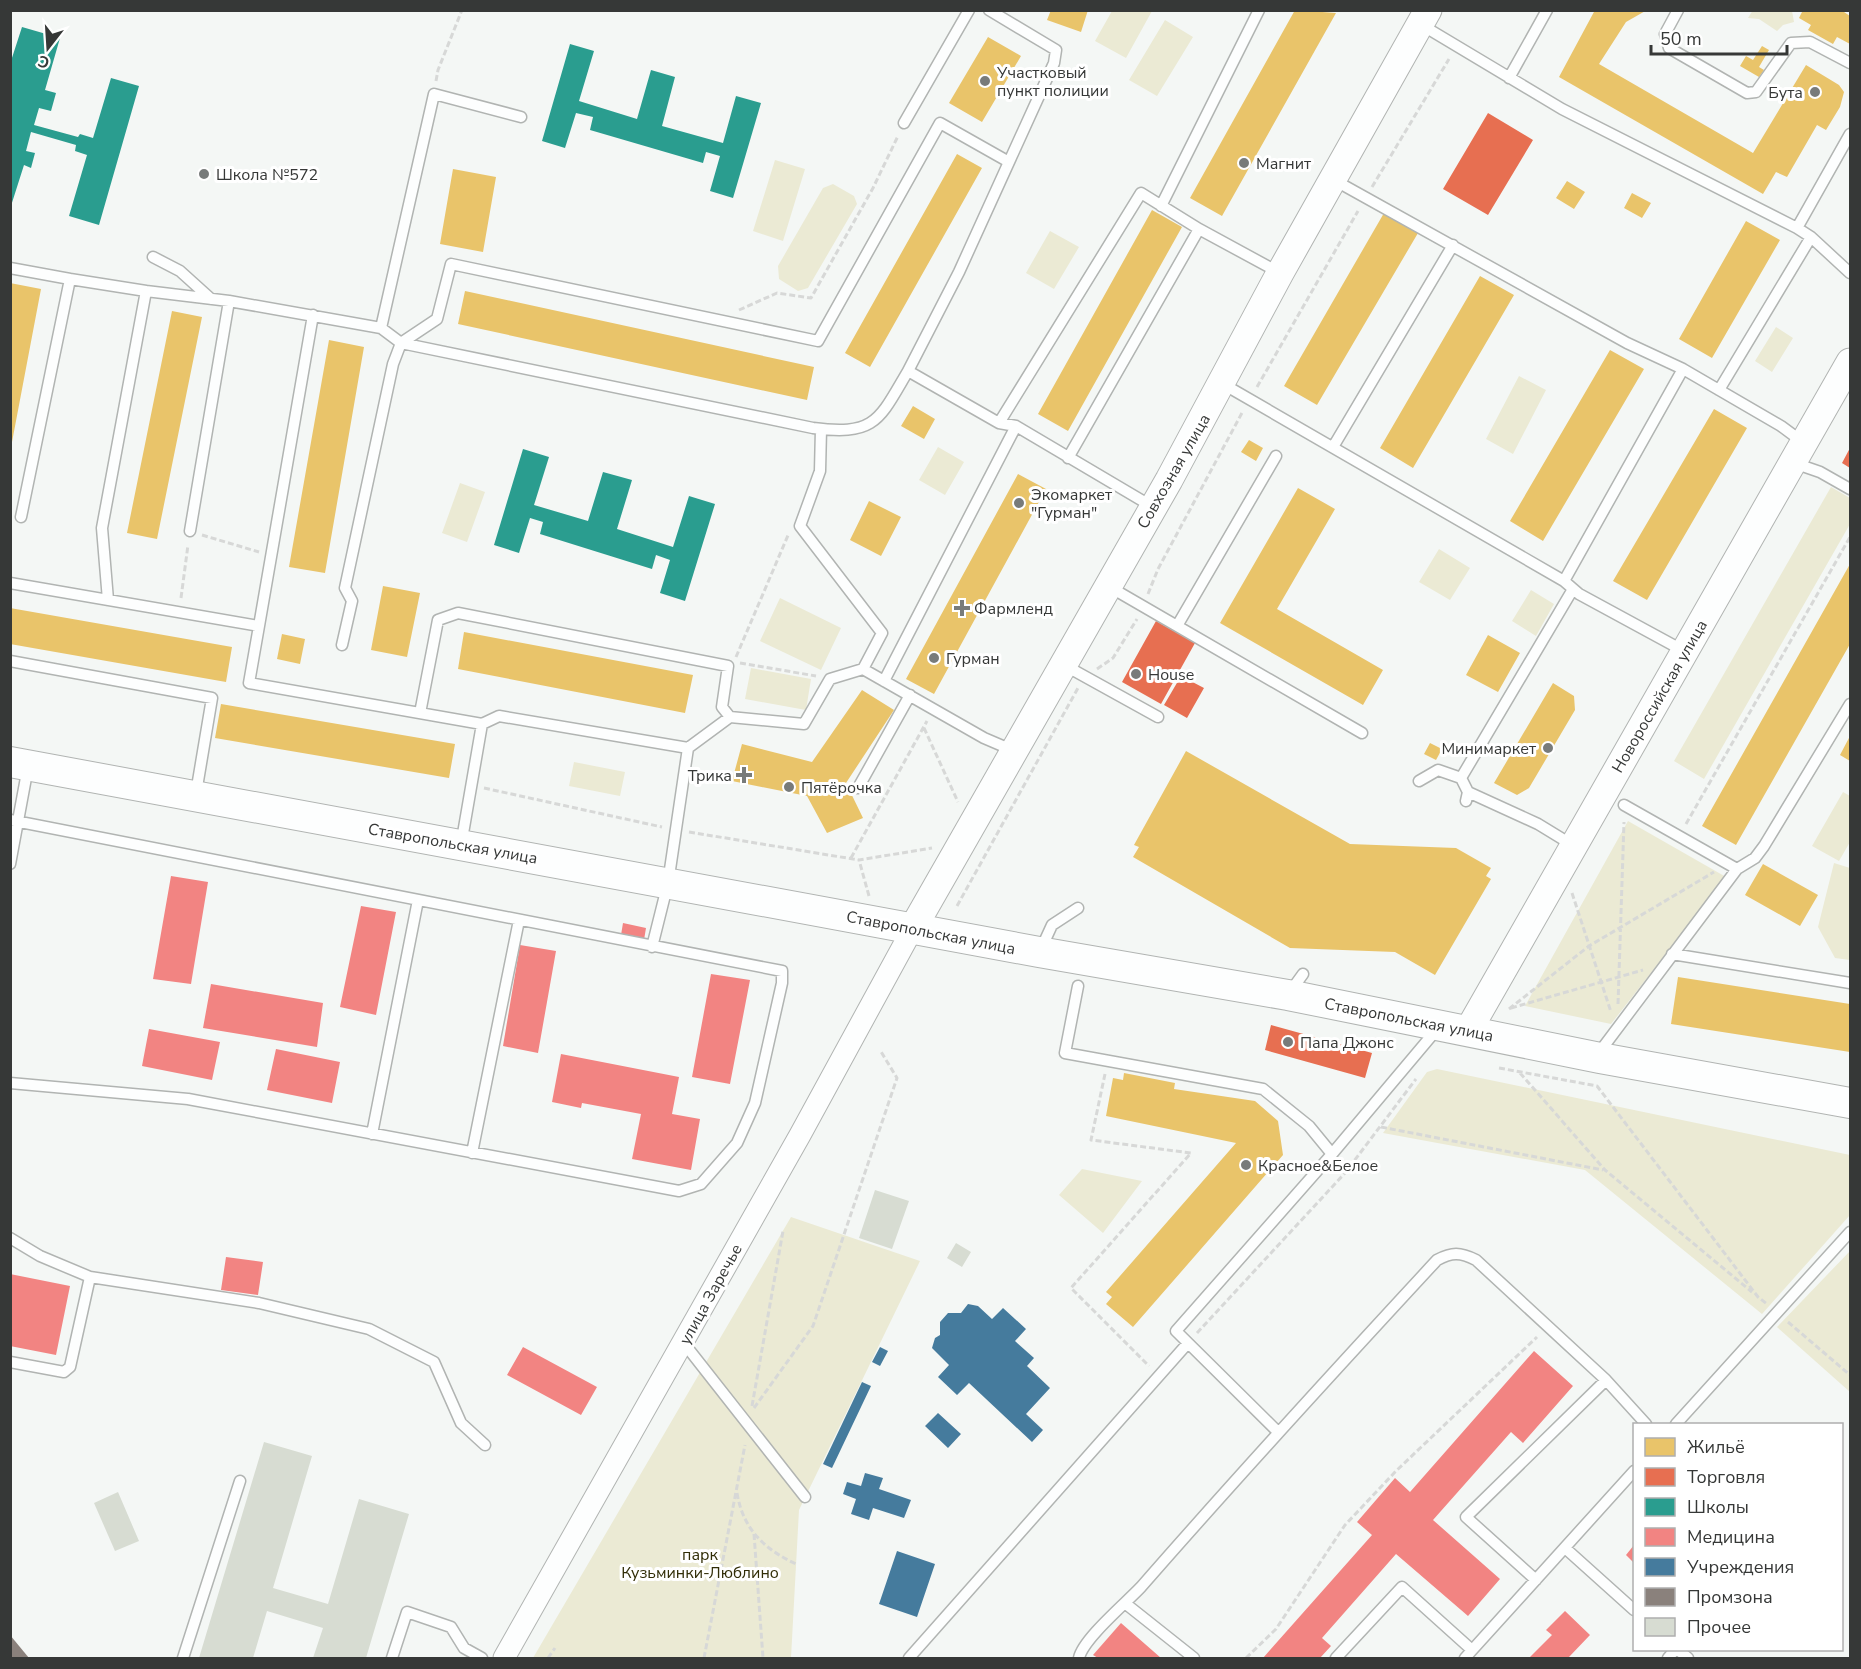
<svg xmlns="http://www.w3.org/2000/svg" width="1861" height="1669" font-family="'Nunito Sans',sans-serif">
  <style>
    .green { fill: #ebead4 }
    .homes { fill: #e9c46a }
    .shops { fill: #e76f51 }
    .schools { fill: #2a9d8f }
    .health { fill: #f28482 }
    .public { fill: #457b9d }
    .industry { fill: #8a817c }
    .building { fill: #d7dcd2 }
    .lines { fill: none; stroke-linecap: round; stroke-linejoin: round }
    .service-casing { stroke: #b1b4b2; stroke-width: 13 }
    .minor-casing { stroke: #b1b4b2; stroke-width: 23 }
    .tertiary-casing { stroke: #b1b4b2; stroke-width: 29 }
    .secondary-casing { stroke: #b1b4b2; stroke-width: 32 }
    .path { stroke: #d7d8d7; stroke-width: 3; stroke-dasharray: 6 3; stroke-linecap: butt }
    .service { stroke: #fdfefe; stroke-width: 10 }
    .minor { stroke: #fdfefe; stroke-width: 21 }
    .tertiary { stroke: #fdfefe; stroke-width: 27 }
    .secondary { stroke: #fdfefe; stroke-width: 30 }
    .poi-dot { fill: #787b7a; stroke: #fff; stroke-width: 2 }
    .labels { text-anchor: middle; stroke-width: 6; stroke-linejoin: round; paint-order: stroke }
    .poi-label { font-size: 16px; fill: #363837; stroke: #fff; text-anchor: start }
    .street-label { font-size: 16px; fill: #363837; stroke: #fff }
    .park-label { font-size: 16px; fill: #312d07; stroke: #fff }
  </style>
  <rect width="100%" height="100%" fill="#f4f7f5"/>
  <path class="green" d="M1753 10 1792 11 1794 22 1783 25 1777 31 1759 19 1748 18Z
    M1112 11H1152L1126 58 1095 41Z
    M1165 20 1193 37 1157 96 1129 80Z
    M775 160 805 169 783 241 753 231Z
    M833 184 854 196 857 204 808 288 798 291 779 279 778 266 823 188Z
    M1050 231 1079 247 1054 289 1026 273Z
    M1776 327 1793 338 1772 372 1755 361Z
    M1519 376 1546 390 1513 454 1486 439Z
    M938 447 964 462 945 495 919 480Z
    M460 483 485 492 467 542 442 533Z
    M1831 487 1850 498V524L1704 779 1674 761Z
    M1439 549 1470 568 1450 600 1419 582Z
    M1531 590 1554 604 1536 636 1512 621Z
    M780 598 841 628 821 670 760 641Z
    M751 668 811 679 806 710 745 699Z
    M574 762 625 772 620 796 569 786Z
    M1843 792 1850 796V842L1839 861 1812 846Z
    M1628 821 1726 877 1611 1024 1525 1006Z
    M1834 863 1850 868V960L1835 958 1818 927Z
    M1437 1069 1850 1155V1215L1762 1314 1585 1170 1383 1133 1427 1072Z
    M1082 1169 1142 1181 1103 1233 1059 1195Z
    M791 1217 920 1261 799 1510 791 1658H533Z
    M1850 1251V1392L1777 1327Z"/>
  <path class="homes" d="M1051 10H1088L1081 32 1047 20Z
    M1295 10 1336 13 1222 216 1190 198Z
    M1595 10H1647L1626 22 1599 64 1753 153 1806 65 1839 85 1844 92 1840 107 1826 130 1817 125 1787 177 1776 172 1763 194 1559 77Z
    M1803 10H1841L1850 16V44L1837 37 1833 44 1808 30 1811 25 1799 18Z
    M988 37 1021 56 982 122 949 103Z
    M1762 46 1769 50 1759 67 1764 70 1759 77 1740 66 1746 56 1753 60Z
    M957 154 982 168 870 367 845 353Z
    M453 169 496 177 483 252 440 244Z
    M1567 181 1585 192 1574 209 1556 198Z
    M1632 193 1651 203 1642 218 1624 208Z
    M1152 210 1182 227 1068 431 1038 414Z
    M1384 213 1418 233 1317 405 1284 386Z
    M1746 221 1780 240 1712 358 1679 339Z
    M1480 276 1514 295 1413 468 1380 448Z
    M10 283 41 289 12 442H10Z
    M465 291 814 367 807 400 458 324Z
    M172 311 202 317 157 539 127 533Z
    M329 340 364 347 325 573 289 567Z
    M1610 350 1644 369 1543 541 1510 521Z
    M913 406 935 419 924 439 901 426Z
    M1714 409 1747 428 1647 600 1613 581Z
    M1249 440 1263 448 1256 461 1241 452Z
    M1018 474 1046 489 934 694 906 679Z
    M1298 488 1335 509 1277 609 1383 670 1363 705 1220 623Z
    M869 501 901 517 881 556 850 540Z
    M1850 564V644L1736 845 1702 826Z
    M383 586 420 593 407 657 371 650Z
    M10 608 232 647 226 682 10 644Z
    M464 632 693 675 685 713 458 669Z
    M282 634 305 639 300 664 277 659Z
    M1488 635 1520 653 1498 692 1466 675Z
    M1553 683 1574 696 1575 710 1529 788 1517 795 1494 783Z
    M862 690 894 710 846 783 863 818 827 833 807 796 732 781 742 744 812 762Z
    M221 704 455 744 449 778 215 738Z
    M1850 736V761L1840 755Z
    M1430 743 1442 749 1436 760 1424 754Z
    M1186 751 1350 844 1456 848 1491 868 1486 876 1491 879 1435 975 1395 952 1290 948 1133 857 1139 847 1134 845Z
    M1763 864 1818 895 1800 926 1745 895Z
    M1678 977 1850 1004V1052L1671 1024Z
    M1124 1073 1175 1083 1174 1089 1255 1101 1278 1121 1283 1155 1133 1327 1106 1304 1112 1297 1106 1292 1236 1143 1106 1116 1113 1078 1123 1080Z"/>
  <path class="shops" d="M1488 113 1533 140 1488 215 1443 189Z
    M1850 448V468L1842 463Z
    M1156 621 1195 643 1161 704 1122 682Z
    M1181 676 1204 688 1187 718 1164 705Z
    M1271 1025 1372 1053 1365 1078 1265 1050Z"/>
  <path class="schools" d="M22 27 60 38 45 90 56 93 51 111 39 108 34 125 78 137 80 134 93 138 111 78 139 86 99 225 69 216 87 155 75 151 76 145 31 132 26 151 35 153 31 168 24 165 10 209V64Z
    M570 44 594 51 579 101 637 119 651 70 675 77 662 126 723 143 736 96 761 103 733 198 710 191 720 156 706 152 703 163 590 130 593 117 576 113 565 148 542 141Z
    M523 449 549 457 534 505 588 521 603 472 632 480 617 529 673 547 689 496 715 504 685 601 660 593 670 560 656 555 652 569 540 534 543 522 530 518 519 553 494 545Z"/>
  <path class="health" d="M171 876 208 882 191 984 153 979Z
    M361 906 396 912 376 1015 340 1007Z
    M623 923 646 928 644 940 621 935Z
    M520 945 556 951 538 1053 503 1046Z
    M711 974 750 980 730 1084 692 1077Z
    M211 984 323 1003 317 1047 203 1028Z
    M149 1029 220 1042 212 1080 142 1066Z
    M276 1049 340 1062 332 1103 267 1090Z
    M561 1054 679 1077 672 1114 700 1119 691 1170 632 1159 641 1114 582 1103 581 1108 552 1102Z
    M226 1257 263 1262 258 1295 221 1290Z
    M10 1274 70 1286 56 1355 10 1346Z
    M523 1347 597 1387 581 1415 507 1375Z
    M1534 1351 1573 1386 1523 1443 1511 1432 1433 1520 1500 1579 1468 1616 1396 1554 1322 1638 1331 1646 1320 1658H1263L1372 1535 1357 1522 1395 1478 1410 1492Z
    M1634 1545V1563L1626 1555Z
    M1565 1611 1590 1635 1569 1657 1570 1658H1529L1552 1635 1546 1630Z
    M1121 1623 1161 1658H1098L1093 1655Z"/>
  <path class="public" d="M968 1304 978 1306 992 1319 1003 1308 1026 1329 1015 1341 1034 1358 1027 1366 1050 1388 1026 1414 1043 1430 1032 1442 969 1383 957 1395 938 1377 949 1365 932 1348 935 1338 940 1335V1322L948 1313H961Z
    M880 1347 888 1351 880 1366 872 1362Z
    M862 1382 871 1386 832 1468 823 1464Z
    M938 1413 961 1434 948 1448 925 1426Z
    M865 1473 883 1478 879 1489 911 1500 904 1518 873 1508 869 1520 851 1514 856 1499 843 1494 847 1482 861 1486Z
    M897 1551 935 1564 917 1617 879 1604Z"/>
  <path class="industry" d="M10 1635 29 1658H10Z"/>
  <path class="building" d="M875 1190 909 1201 892 1249 859 1238Z
    M956 1243 971 1252 962 1267 947 1258Z
    M264 1442 312 1456 273 1588 328 1604 359 1499 409 1514 366 1658H313L323 1628 267 1611 253 1658H199Z
    M118 1492 139 1541 115 1551 94 1503Z"/>
  <g class="lines">
    <defs>
      <path id="service" d="M989 10 1056 50 1054 63 959 272 908 371 999 423 1141 193 1199 229 1068 458
        M1678 10 1665 34 1669 48 1747 93 1756 92 1791 43 1810 42 1850 63
        M1420 24 1562 109 1797 228 1811 237 1850 273
        M1509 78 1547 10
        M904 123 969 10
        M1334 180 1627 343 1683 369 1781 426 1804 443
        M1161 206 1259 10
        M1797 228 1850 134
        M1199 229 1280 273
        M153 257 180 271 211 299
        M10 268 70 279 21 517
        M70 279 146 291 102 528 108 600
        M146 291 229 301 381 328 401 343 813 428C876 436 879 420 908 371
        M381 328 434 94 521 117
        M1223 384 1564 581 1579 594 1684 651
        M1719 390 1811 237
        M999 423 1016 426 1153 507
        M821 429 820 471 800 526 882 633 863 669 984 738 1012 750
        M1333 447 1453 245
        M1794 463 1820 472 1850 489
        M190 531 229 301
        M1564 581 1683 369
        M10 583 259 626 249 683 482 724 461 845
        M1108 586 1362 733
        M259 626 313 315
        M1177 626 1276 456
        M342 645 352 601 345 588 393 364 401 343 437 319 451 264 818 341 940 123 1009 162
        M10 661 212 698 196 793
        M1064 665 1158 717
        M884 681 1016 426
        M420 713 438 620 458 613 728 666 722 707 730 717
        M482 724 499 716 688 748
        M1461 778 1573 589
        M1419 781 1438 770 1461 778 1468 792 1466 801
        M858 788 910 695
        M1468 792 1538 824 1574 846
        M1624 805 1737 869
        M10 820 782 971V983L755 1103 737 1143 701 1184 679 1191 188 1099 10 1083
        M10 864 28 767
        M652 947 668 883 688 748 730 717 804 724 830 679 863 669
        M1041 949 1052 925 1078 908
        M1672 954 1850 983
        M1078 986 1065 1053 1263 1089 1309 1126 1332 1154
        M1290 992 1303 974
        M1598 1054 1737 869 1755 858 1764 846 1850 704
        M372 1134 418 900
        M472 1153 519 920
        M10 1238 40 1256 90 1277 259 1303 369 1329 434 1362 461 1423 485 1445
        M683 1342 805 1497
        M10 1362 64 1372 70 1367 90 1277
        M1676 1424 1850 1232
        M1278 1432 1176 1331 1332 1154 1438 1028
        M1565 1548 1634 1610
        M1536 1580 1466 1517 1606 1380
        M1126 1604 1194 1658
        M1678 1650 1688 1658
        M183 1658 240 1481
        M392 1658 407 1612 451 1627 464 1648 482 1658
        M909 1658 1188 1343
        M1079 1658C1083 1639 1126 1603 1141 1587 1238 1476 1337 1368 1437 1260 1452 1252 1460 1252 1476 1260L1606 1380 1646 1424
        M1336 1658 1402 1587 1472 1650
        M1465 1658 1634 1471
        M1668 1658 1675 1650"/>
      <path id="minor" d="M504 1658 800 1135 913 928"/>
      <path id="tertiary" d="M913 928 1169 480 1280 273 1428 10
        M1468 1031 1850 362"/>
      <path id="secondary" d="M10 762 1039 952 1288 995 1600 1058 1850 1103"/>
    </defs>
    <use href="#service" class="service-casing"/>
    <use href="#minor" class="minor-casing"/>
    <use href="#tertiary" class="tertiary-casing"/>
    <use href="#secondary" class="secondary-casing"/>
    <path class="path" d="M436 81 438 70 462 10
      M1372 187 1449 59
      M739 310 777 293 811 298 873 188 898 136
      M1257 387 1358 211
      M202 535 259 552
      M1148 594 1158 569 1243 411
      M181 598 188 545
      M736 657 789 533
      M740 663 816 676
      M1097 669 1113 658 1137 619
      M924 728 958 802
      M484 788 662 827
      M1686 824 1850 537
      M689 832 859 860
      M851 858 927 721
      M1572 893 1611 1012
      M869 896 859 860 932 848
      M957 906 1078 688
      M1618 1004 1624 822
      M1511 1008 1643 970
      M1509 1009 1589 946 1714 872
      M1499 1068 1597 1086 1758 1297 1767 1304
      M1520 1073 1605 1170 1752 1292
      M1105 1074 1091 1140 1191 1153 1071 1288 1149 1366
      M1381 1127 1603 1170
      M1788 1322 1850 1375
      M1197 1333 1345 1173 1416 1079
      M752 1406 783 1231
      M754 1408 813 1326 897 1078 880 1050
      M737 1493C743 1529 764 1549 796 1564
      M754 1534 763 1658
      M548 1658 555 1648
      M704 1658 745 1445
      M1246 1658 1276 1629 1345 1525 1396 1471 1537 1337"/>
    <use href="#service" class="service"/>
    <use href="#minor" class="minor"/>
    <use href="#tertiary" class="tertiary"/>
    <use href="#secondary" class="secondary"/>
  </g>
  <g class="poi-dot">
    <circle cx="985" cy="81" r="6"/>
    <circle cx="1815" cy="92" r="6"/>
    <circle cx="1244" cy="163" r="6"/>
    <circle cx="204" cy="174" r="6"/>
    <circle cx="1019" cy="503" r="6"/>
    <path d="M959 599h6v6h6v6h-6v6h-6v-6h-6v-6h6z"/>
    <circle cx="934" cy="658" r="6"/>
    <circle cx="1136" cy="674" r="6"/>
    <circle cx="1548" cy="748" r="6"/>
    <path d="M741 766h6v6h6v6h-6v6h-6v-6h-6v-6h6z"/>
    <circle cx="789" cy="787" r="6"/>
    <circle cx="1288" cy="1042" r="6"/>
    <circle cx="1246" cy="1165" r="6"/>
  </g>
  <g class="labels">
    <g class="poi-label">
      <text x="997" y="78">Участковый<tspan x="997" dy="18">пункт полиции</tspan></text>
      <text x="1803" y="98" text-anchor="end">Бута</text>
      <text x="1256" y="169">Магнит</text>
      <text x="216" y="180">Школа №572</text>
      <text x="1031" y="500">Экомаркет<tspan x="1031" dy="18">"Гурман"</tspan></text>
      <text x="974" y="614">Фармленд</text>
      <text x="946" y="664">Гурман</text>
      <text x="1148" y="680">House</text>
      <text x="1536" y="754" text-anchor="end">Минимаркет</text>
      <text x="732" y="781" text-anchor="end">Трика</text>
      <text x="801" y="793">Пятёрочка</text>
      <text x="1300" y="1048">Папа Джонс</text>
      <text x="1258" y="1171">Красное&amp;Белое</text>
    </g>
    <g class="street-label">
      <text transform="translate(1173 471) rotate(-60)" y="6">Совхозная улица</text>
      <text transform="translate(1659 696) rotate(-60)" y="6">Новороссийская улица</text>
      <text transform="translate(453 843) rotate(10)" y="6">Ставропольская улица</text>
      <text transform="translate(931 932) rotate(11)" y="6">Ставропольская улица</text>
      <text transform="translate(1409 1019) rotate(11)" y="6">Ставропольская улица</text>
      <text transform="translate(710 1294) rotate(-61)" y="6">улица Заречье</text>
    </g>
    <g class="park-label">
      <text x="700" y="1560">парк<tspan x="700" dy="18">Кузьминки-Люблино</tspan></text>
    </g>
  </g>
  <rect width="1861" height="1669" fill="none" stroke="#363837" stroke-width="24"/>
  <rect x="1633" y="1423" width="210" height="228" fill="#ffffff" stroke="#afafaf" stroke-width="1.5"/>
  <rect x="1645" y="1438" width="30" height="18" fill="#e9c46a" stroke="#afafaf" stroke-width="1.5"/>
  <text x="1687" y="1453" font-size="18" fill="#363837">Жильё</text>
  <rect x="1645" y="1468" width="30" height="18" fill="#e76f51" stroke="#afafaf" stroke-width="1.5"/>
  <text x="1687" y="1483" font-size="18" fill="#363837">Торговля</text>
  <rect x="1645" y="1498" width="30" height="18" fill="#2a9d8f" stroke="#afafaf" stroke-width="1.5"/>
  <text x="1687" y="1513" font-size="18" fill="#363837">Школы</text>
  <rect x="1645" y="1528" width="30" height="18" fill="#f28482" stroke="#afafaf" stroke-width="1.5"/>
  <text x="1687" y="1543" font-size="18" fill="#363837">Медицина</text>
  <rect x="1645" y="1558" width="30" height="18" fill="#457b9d" stroke="#afafaf" stroke-width="1.5"/>
  <text x="1687" y="1573" font-size="18" fill="#363837">Учреждения</text>
  <rect x="1645" y="1588" width="30" height="18" fill="#8a817c" stroke="#afafaf" stroke-width="1.5"/>
  <text x="1687" y="1603" font-size="18" fill="#363837">Промзона</text>
  <rect x="1645" y="1618" width="30" height="18" fill="#d7dcd2" stroke="#afafaf" stroke-width="1.5"/>
  <text x="1687" y="1633" font-size="18" fill="#363837">Прочее</text>
  <g transform="translate(48 48) rotate(197)" stroke="#ffffff" stroke-width="4.5" paint-order="stroke">
  <path d="M0-4.5L10 22L0 15L-10 22Z" fill="#363837"/>
  <text y="-9" font-size="16" font-weight="bold" text-anchor="middle" fill="#363837">С</text>
  </g>
  <path d="M1651 45v9h136v-9" fill="none" stroke="#363837" stroke-width="3"/>
  <text x="1660" y="45" font-size="18" fill="#363837" stroke="#ffffff" stroke-width="4.5" paint-order="stroke">50 m</text>
</svg>
